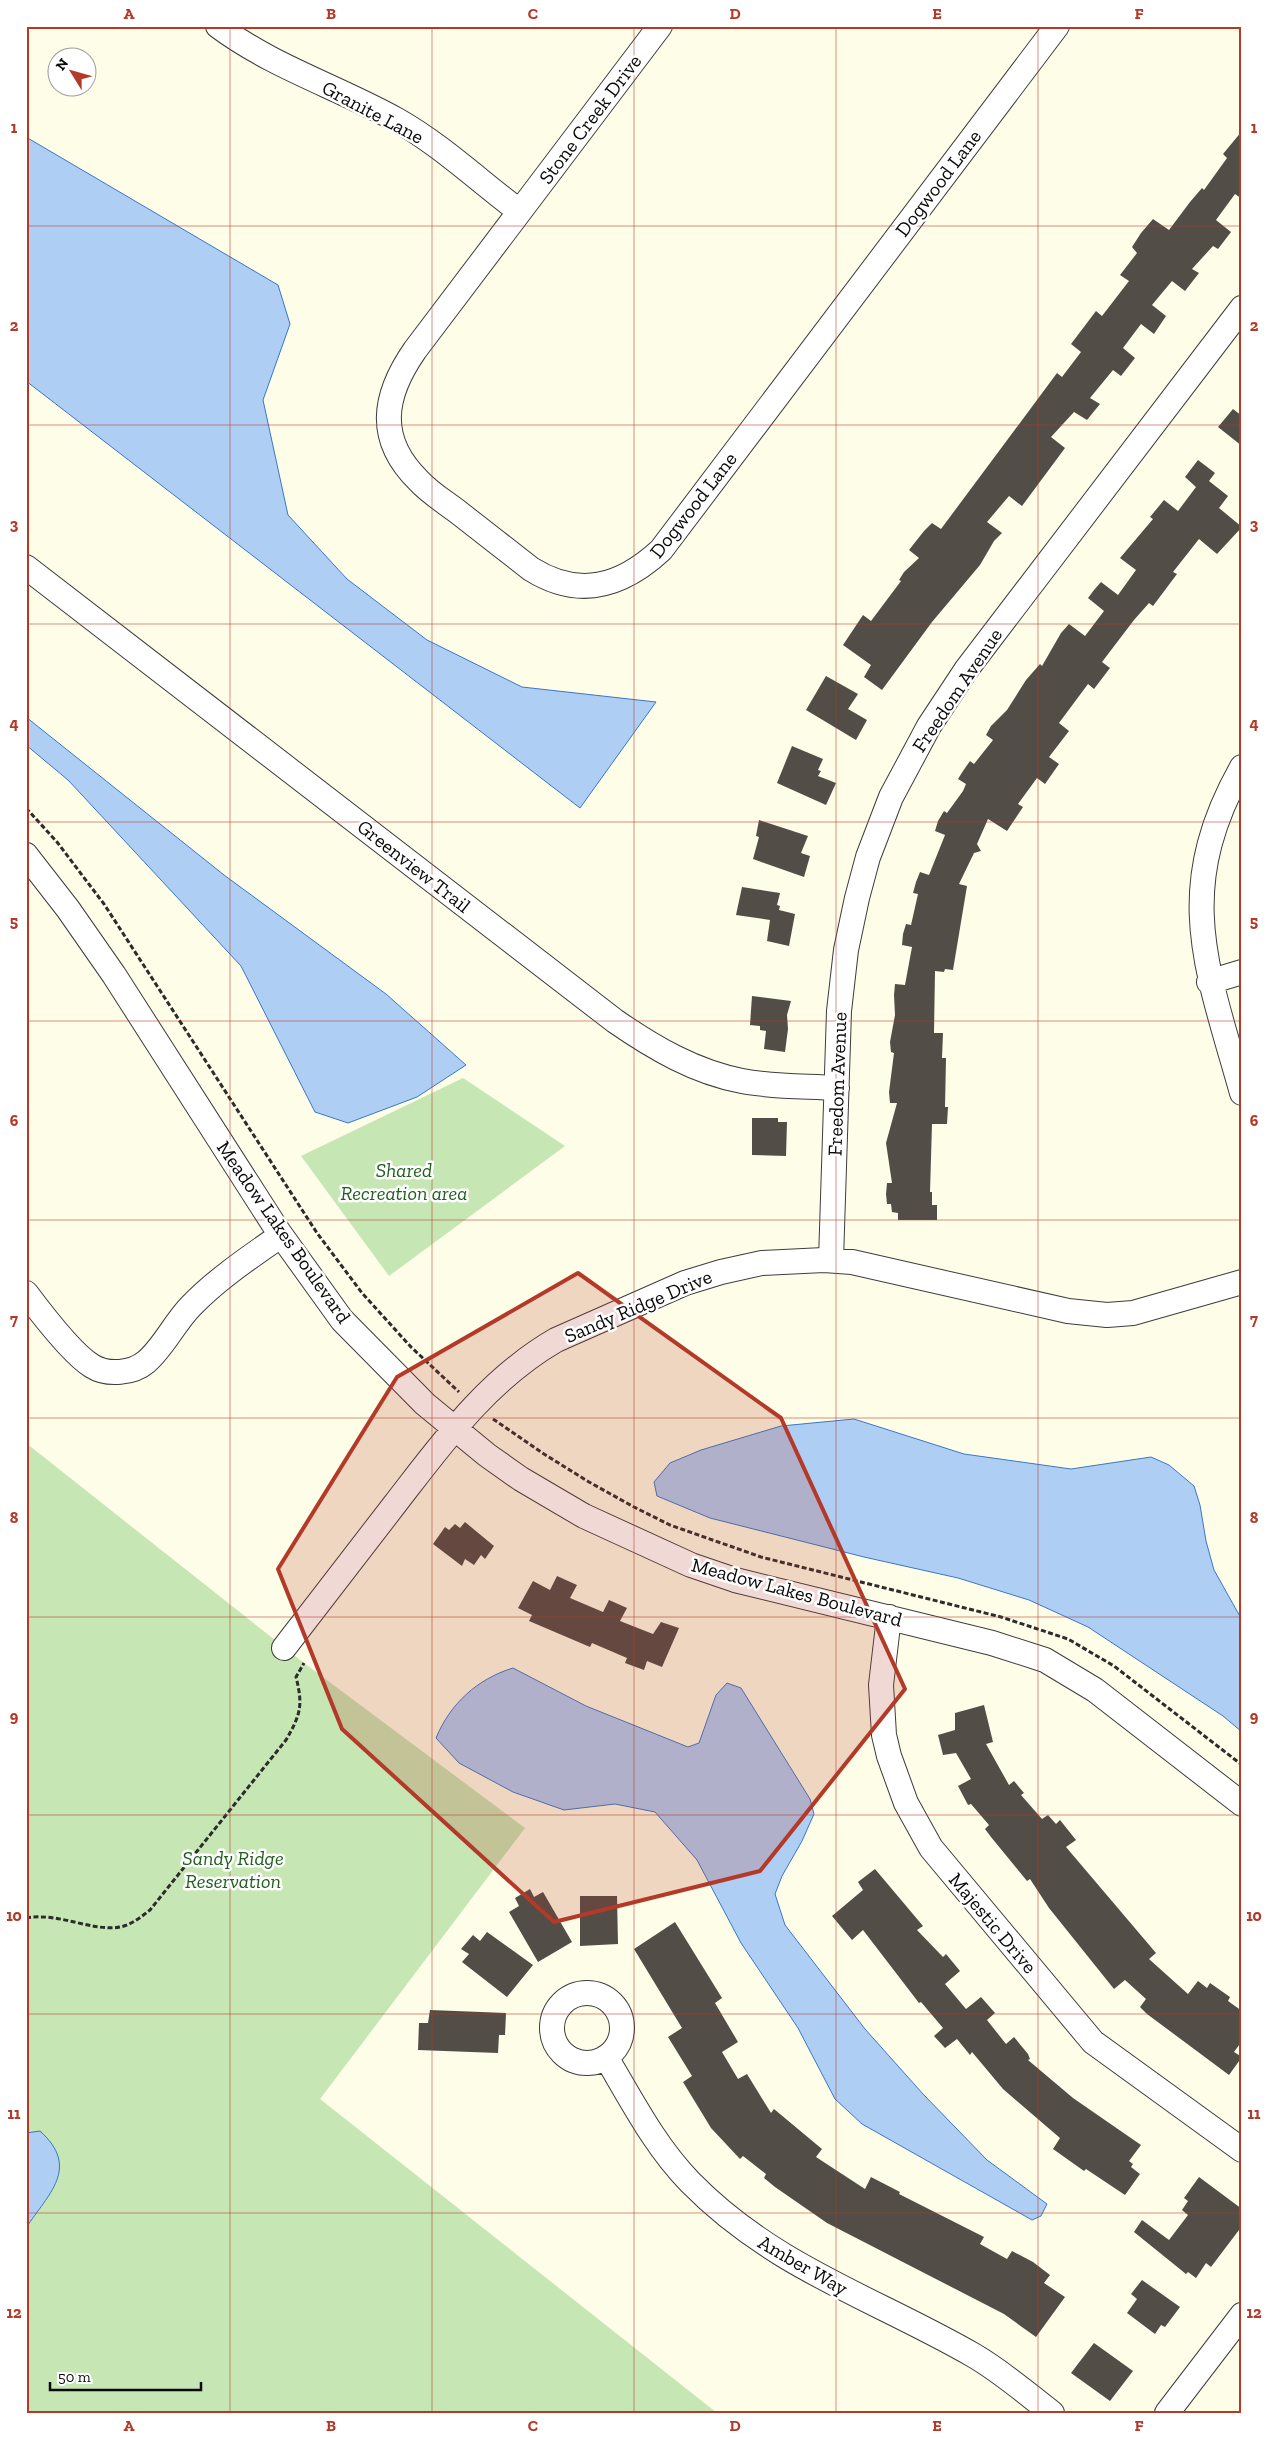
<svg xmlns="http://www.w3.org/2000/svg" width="1268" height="2439" font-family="'Zilla Slab',serif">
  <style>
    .green { fill: #c6e6b4 }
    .water { fill: #afcef3; stroke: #3a77c6 }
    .building { fill: #524d47 }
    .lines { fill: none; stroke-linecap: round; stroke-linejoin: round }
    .street-casing { stroke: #3d3d3d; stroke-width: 26 }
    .path { stroke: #2c2c2c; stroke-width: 3; stroke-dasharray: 5 2.5; stroke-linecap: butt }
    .street { stroke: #fff; stroke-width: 24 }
    .marked { fill: #b33a29; fill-opacity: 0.2; stroke: #b33a29; stroke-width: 4; stroke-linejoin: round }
    .grid { fill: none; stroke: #b33a29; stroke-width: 1; stroke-opacity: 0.55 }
    .labels { text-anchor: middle; stroke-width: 5; stroke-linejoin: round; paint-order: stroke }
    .street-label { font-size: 20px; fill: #0a0a0a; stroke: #fff }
    .park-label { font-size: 20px; font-style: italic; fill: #215e1f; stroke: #fff }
    .neatline { fill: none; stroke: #b33a29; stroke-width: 2 }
    .grid-label { font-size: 16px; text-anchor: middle; font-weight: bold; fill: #b33a29 }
  </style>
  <rect width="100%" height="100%" fill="#fefde8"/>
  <path class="green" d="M463 1078 565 1146 389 1276 301 1156Z
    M26 1443 304 1663 525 1828 320 2099 717 2413H26Z"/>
  <path class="water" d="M26 137 278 285 290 324 263 400 288 515 347 579 427 640 522 687 656 702 580 808 26 381Z
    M26 717 224 875 386 994 466 1065 417 1097 348 1123 315 1112 241 966 68 780 26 745Z
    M854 1419 964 1454 1071 1469 1151 1457 1169 1465 1194 1486 1200 1505 1206 1541 1214 1570 1242 1620V1732L1223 1716 1088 1627 1029 1600 958 1578 864 1557 710 1518 657 1496 654 1482 670 1463 701 1450 781 1426Z
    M513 1668 586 1706 688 1747 699 1743 716 1695 727 1683 741 1688 810 1799 814 1814 802 1841 782 1876 775 1894 785 1925 865 2029 923 2094 987 2160 1047 2204 1041 2216 1032 2220 862 2124 835 2099 798 2028 741 1943 697 1860 655 1812 615 1804 564 1810 513 1792 459 1763 436 1738C450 1704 477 1679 513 1668Z
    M40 2131C81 2168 48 2194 26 2228V2133Z"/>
  <path class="building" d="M1242 131V199L1235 194 1216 220 1231 232 1218 249 1213 246 1192 269 1199 273 1185 291 1172 281 1152 305 1166 316 1154 334 1141 324 1123 348 1135 358 1121 376 1113 370 1090 398 1100 404 1087 420 1074 412 1051 437 1065 448 1022 506 1009 496 987 522 1002 533 994 541 980 565 932 622 882 690 864 677 871 665 843 645 863 615 871 621 901 581 899 580 904 572 919 558 909 550 924 531 932 523 941 529 1057 373 1062 377 1081 352 1071 344 1096 311 1102 316 1129 281 1120 275 1137 253 1132 247 1141 233 1153 219 1169 230 1190 202 1202 188 1204 190 1227 158 1223 154Z
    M1233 409 1242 416V446L1218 427Z
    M1198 460 1215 473 1209 481 1228 496 1219 508 1242 527 1217 554 1199 539 1173 572 1177 574 1153 606 1149 603 1134 620 1102 662 1110 668 1094 689 1088 684 1059 723 1069 731 1049 757 1059 764 1045 784 1037 778 1018 804 1023 807 1007 831 988 819 977 844 981 851 974 853 959 884 967 886 953 970 945 969 944 972 935 971 934 1033H943L942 1058H946L945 1107H948L947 1124H932L930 1192H932V1205H937V1220H898V1213L892 1212 891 1204H887L886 1194 887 1183H892L886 1143 897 1103H890L889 1092 894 1053 891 1052 890 1042 895 1015 894 995 895 984 905 985 912 947 902 945 903 934 906 924 911 925 918 894 913 893 916 882 920 872 929 875 945 835 935 831 938 821 944 811 947 813 963 791 966 784 958 779 963 771 970 761 974 764 993 740 986 735 991 726 1007 710 1026 680 1040 664 1042 666 1061 633 1069 624 1085 636 1104 611 1088 598 1094 590 1101 582 1118 595 1136 570 1120 558 1153 519 1150 517 1164 500 1178 511 1196 487 1185 477Z
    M826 676 858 694 848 709 867 720 856 740 806 710Z
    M792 746 823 759 818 770 821 771 818 776 836 783 826 805 777 783Z
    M759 820 808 836 801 853 810 856 804 877 753 859 759 837 756 836Z
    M742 887 780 893 777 905 780 906 779 910 795 914 789 946 767 941 770 920 736 915Z
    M752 996 791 1001 787 1015 788 1029 785 1052 764 1049 766 1031 760 1030V1026L750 1025Z
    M752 1118H778V1122H787L786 1156 752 1155Z
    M465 1522 494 1546 485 1559 481 1555 474 1565 465 1559 462 1566 433 1544 445 1527 449 1530 455 1524 460 1528Z
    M557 1576 577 1585 570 1598 603 1612 609 1600 627 1608 620 1621 653 1634 661 1622 679 1628 662 1667 647 1661 644 1670 625 1663 627 1658 592 1643 590 1647 529 1621 532 1615 518 1608 533 1581 550 1590Z
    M984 1705 993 1742 986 1744 1009 1785 1014 1781 1024 1793 1021 1795 1042 1819 1048 1815 1056 1824 1060 1820 1076 1840 1066 1847 1156 1953 1149 1959 1188 1994 1198 1981 1207 1988 1210 1983 1230 1997 1228 2001 1242 2011V2041L1234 2052 1242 2057 1229 2075 1147 2014 1140 2007 1146 1999 1125 1980 1114 1989 1049 1908 1030 1879 1027 1881 991 1837 985 1829 989 1825 971 1804 968 1805 958 1786 971 1779 956 1753 943 1755 938 1735 955 1730V1713Z
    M875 1869 923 1926 917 1930 943 1957 946 1954 960 1971 945 1984 966 2009 981 1997 995 2013 987 2020 1006 2044 1014 2037 1028 2054 1030 2059 1028 2060 1073 2098 1141 2145 1129 2161 1133 2164 1131 2167 1140 2174 1125 2195 1086 2169 1084 2171 1053 2149 1060 2138 1003 2089 972 2052 970 2055 957 2039 945 2048 934 2036 943 2028 921 2002 919 2003 863 1930 852 1940 832 1916 863 1890 858 1882Z
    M530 1889 534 1897 543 1892 572 1942 538 1962 509 1912 519 1906 515 1898Z
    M580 1896H617L618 1944 580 1946Z
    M675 1922 722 1998 715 2003 738 2042 722 2052 738 2079 747 2074 771 2113 774 2109 822 2149 816 2157 865 2189 871 2177 900 2192 899 2194 984 2237 980 2244 1007 2259 1012 2251 1033 2262 1050 2275 1044 2283 1065 2297 1036 2337 1004 2314 827 2223 775 2187 764 2178 766 2174 743 2156 740 2159 711 2128 683 2082 692 2076 668 2037 682 2028 634 1949Z
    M487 1932 533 1965 507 1997 462 1962 469 1954 461 1949 473 1935 480 1941Z
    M430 2010 506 2013 505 2035H499L498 2053 418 2050 419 2023H428Z
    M1199 2177 1242 2209V2226L1211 2267 1206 2263 1196 2278 1188 2272 1186 2274 1134 2232 1142 2220 1169 2240 1188 2215 1182 2210 1188 2201 1184 2198Z
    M1142 2280 1180 2307 1165 2327 1161 2325 1155 2334 1127 2313 1137 2299 1131 2294Z
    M1094 2343 1133 2371 1110 2401 1071 2373Z"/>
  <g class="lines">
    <defs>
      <path id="street" d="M218 26C273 67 338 87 397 120 441 145 479 181 519 211
        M660 26 415 350C383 396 376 439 419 481 430 493 445 502 458 512 482 531 507 550 531 569 579 599 621 587 661 550L1057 26
        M26 567 615 1021C654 1048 695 1072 742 1081 773 1087 806 1086 837 1088
        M1242 767C1172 891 1207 968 1242 1093
        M26 855 68 909 114 975 278 1231 342 1320 425 1404 487 1455 521 1479 584 1516 691 1565 735 1580 992 1643 1045 1660 1095 1690 1242 1804
        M1209 982 1242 972
        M831 1260 839 1011 846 950 857 898 868 857 891 797 929 726 966 670 1242 308
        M26 1293C41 1313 72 1354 92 1366 108 1376 133 1373 146 1362 163 1348 175 1322 191 1306 217 1279 250 1257 280 1236
        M889 1617 881 1685 884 1735 889 1756 906 1803 931 1848 1093 2042 1242 2150
        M284 1648C321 1600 358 1552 395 1504 443 1442 487 1380 556 1340L685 1283 721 1272 762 1263 824 1260 852 1262 1068 1311 1107 1315 1133 1313 1242 1282
        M552 2028a35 35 0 1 1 70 0a35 35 0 1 1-70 0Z
        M606 2057C632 2101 655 2146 690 2182 773 2267 874 2298 973 2355 1001 2371 1026 2393 1052 2413
        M1167 2413 1242 2315"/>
    </defs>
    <use href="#street" class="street-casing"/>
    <path class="path" d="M26 808 57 842 104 904 317 1233 362 1293 411 1347 459 1392
      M493 1419 544 1454 589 1482 634 1507 670 1525 761 1557 1001 1617 1068 1639 1114 1666 1242 1765
      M26 1918C59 1912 92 1932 120 1927 131 1925 141 1917 150 1910L286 1740C301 1714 303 1705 296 1677L304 1663"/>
    <use href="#street" class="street"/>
  </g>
  <path class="marked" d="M578 1273 781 1418 905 1689 760 1871 554 1922 342 1729 278 1569 397 1377Z"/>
  <path class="grid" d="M230 26V2413M432 26V2413M634 26V2413M836 26V2413M1038 26V2413M26 226H1242M26 425H1242M26 624H1242M26 822H1242M26 1021H1242M26 1220H1242M26 1418H1242M26 1617H1242M26 1815H1242M26 2014H1242M26 2213H1242"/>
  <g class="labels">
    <g class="street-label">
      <text transform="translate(373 112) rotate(28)" y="7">Granite Lane</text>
      <text transform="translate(590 119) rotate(-53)" y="7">Stone Creek Drive</text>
      <text transform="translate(938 183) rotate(-53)" y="7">Dogwood Lane</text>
      <text transform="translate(693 505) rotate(-52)" y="7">Dogwood Lane</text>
      <text transform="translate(957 690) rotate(-56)" y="7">Freedom Avenue</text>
      <text transform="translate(414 866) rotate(38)" y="7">Greenview Trail</text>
      <text transform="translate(837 1084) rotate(-88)" y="7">Freedom Avenue</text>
      <text transform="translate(284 1232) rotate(55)" y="7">Meadow Lakes Boulevard</text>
      <text transform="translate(638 1306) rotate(-23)" y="7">Sandy Ridge Drive</text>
      <text transform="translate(797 1592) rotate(15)" y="7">Meadow Lakes Boulevard</text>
      <text transform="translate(993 1923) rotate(50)" y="7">Majestic Drive</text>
      <text transform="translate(803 2265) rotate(30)" y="7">Amber Way</text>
    </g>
    <g class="park-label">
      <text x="404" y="1177">Shared<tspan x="404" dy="23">Recreation area</tspan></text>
      <text x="233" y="1865">Sandy Ridge<tspan x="233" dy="23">Reservation</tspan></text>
    </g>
  </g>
  <rect width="1268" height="2439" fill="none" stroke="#ffffff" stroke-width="55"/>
  <g transform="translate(72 72) rotate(307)"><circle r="24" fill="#ffffff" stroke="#9d9d9d"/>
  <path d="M0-4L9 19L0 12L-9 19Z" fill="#b33a29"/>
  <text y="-8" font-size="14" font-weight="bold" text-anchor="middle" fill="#0a0a0a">N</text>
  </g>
  <path d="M50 2382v8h151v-8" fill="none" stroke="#0a0a0a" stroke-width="2.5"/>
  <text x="58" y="2382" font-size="15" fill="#0a0a0a" stroke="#ffffff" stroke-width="4" paint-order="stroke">50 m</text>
  <rect x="28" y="28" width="1212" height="2384" class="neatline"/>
  <g class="grid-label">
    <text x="129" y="19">A</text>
    <text x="331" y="19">B</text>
    <text x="533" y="19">C</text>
    <text x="735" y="19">D</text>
    <text x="937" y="19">E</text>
    <text x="1139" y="19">F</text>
    <text x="14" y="133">1</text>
    <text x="1254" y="133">1</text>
    <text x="14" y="331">2</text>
    <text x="1254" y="331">2</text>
    <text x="14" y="530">3</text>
    <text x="1254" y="530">3</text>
    <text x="14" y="729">4</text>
    <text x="1254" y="729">4</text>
    <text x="14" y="927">5</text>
    <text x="1254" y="927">5</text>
    <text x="14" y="1126">6</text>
    <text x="1254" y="1126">6</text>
    <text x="14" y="1325">7</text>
    <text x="1254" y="1325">7</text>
    <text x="14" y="1523">8</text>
    <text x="1254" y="1523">8</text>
    <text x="14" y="1722">9</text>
    <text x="1254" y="1722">9</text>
    <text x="14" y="1921">10</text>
    <text x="1254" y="1921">10</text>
    <text x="14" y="2119">11</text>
    <text x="1254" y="2119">11</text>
    <text x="14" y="2318">12</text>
    <text x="1254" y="2318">12</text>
    <text x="129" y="2431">A</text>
    <text x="331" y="2431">B</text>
    <text x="533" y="2431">C</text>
    <text x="735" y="2431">D</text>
    <text x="937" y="2431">E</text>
    <text x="1139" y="2431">F</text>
  </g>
</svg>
